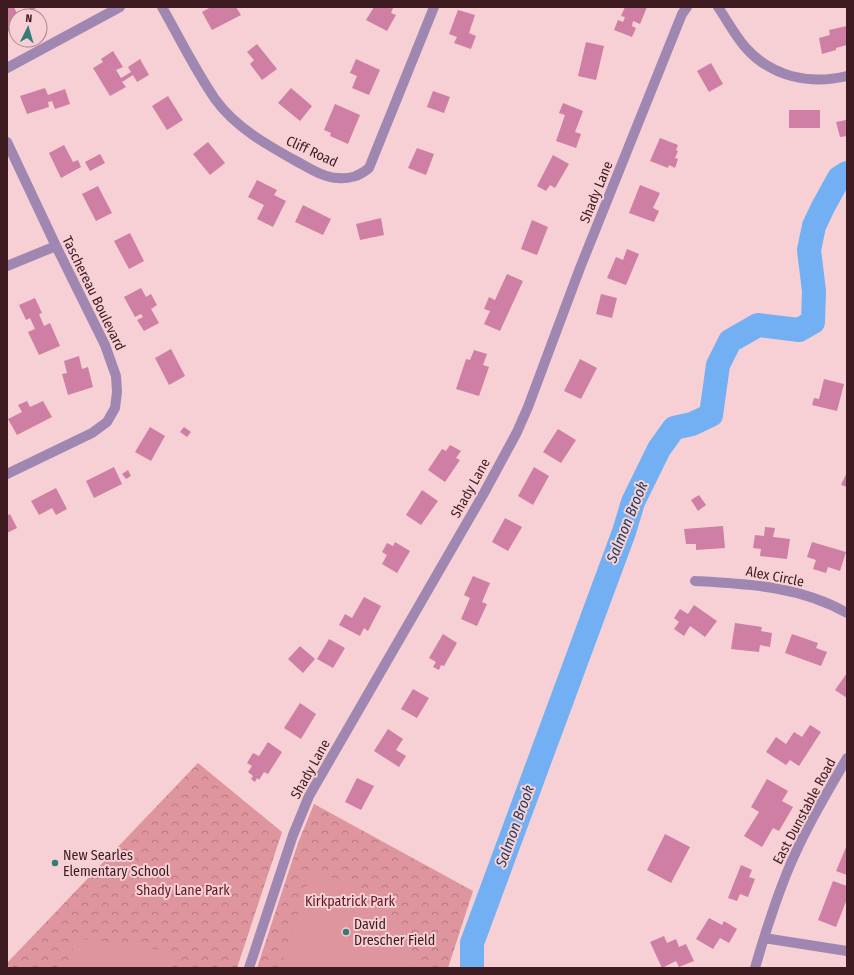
<svg xmlns="http://www.w3.org/2000/svg" width="854" height="975" font-family="'Fira Sans Condensed',sans-serif">
  <style>
    .forest { fill: url(#forest-crowns) }
    .pitch { fill: #df959e }
    .lines { fill: none; stroke-linecap: round; stroke-linejoin: round }
    .river { stroke: #72b0f3; stroke-width: 24 }
    .building { fill: #ce7fa3 }
    .minor { stroke: #a087b1; stroke-width: 10 }
    .poi-dot { fill: #347c79; stroke: #f6d0d4; stroke-width: 1.5 }
    .labels { text-anchor: middle; stroke-width: 4; stroke-linejoin: round; paint-order: stroke }
    .street-label { font-size: 14px; fill: #3d1b21; stroke: #f6d0d4 }
    .poi-label { font-size: 14px; fill: #3d1b21; stroke: #f6d0d4; text-anchor: start }
    .park-label { font-size: 14px; fill: #621829; stroke: #f6d0d4 }
    .water-label { font-size: 15px; font-style: italic; fill: #1b3c5e; stroke: #f6d0d4 }
  </style>
  <defs>
    <pattern id="forest-crowns" width="20" height="18" patternUnits="userSpaceOnUse"><rect width="20" height="18" fill="#df959e"/><path d="M2 6a3 3 0 1 1 6 0M12 15a3 3 0 1 1 6 0" fill="none" stroke="#b67980"/></pattern>
  </defs>
  <rect width="100%" height="100%" fill="#f6d0d4"/>
  <path class="forest" d="M198 763 282 832 237 968H9L7 963Z
    M314 804 473 891 448 968H257L298 843Z"/>
  <path class="pitch" d="M312 872 342 881 365 897 391 919 410 945 418 968H280Z
    M75 938 177 952 172 968H72L71 957Z"/>
  <g class="lines">
    <path class="river" d="M472 968V943L624 532 633 502 659 449 674 428 692 424 711 415 718 365 730 341 758 325 799 330 813 322 814 291 809 250 814 226 823 207 839 178 847 173"/>
  </g>
  <path class="building" d="M9 7H14L18 16H16V28L7 32V8Z
    M29 7H38L31 11Z
    M211 7H236L241 15 212 30 202 12Z
    M374 7 393 8 391 13 396 15 387 31 366 20Z
    M625 7H647L640 24 633 21 632 26 636 28 632 37 614 30 618 20 623 22 625 17 621 16Z
    M458 10 475 15 469 33 476 36 471 49 454 43 457 37 449 34Z
    M847 26V45L836 48V50L822 54 819 38 830 35 829 30Z
    M586 42 604 46 596 80 578 76Z
    M257 44 277 69 262 80 250 64 254 60 247 52Z
    M113 51 123 67 116 70 121 78 131 72 128 67 140 59 149 75 137 82 133 75 122 82 126 87 110 96 93 68 103 62 101 59Z
    M356 59 380 70 369 95 352 88 357 76 350 73Z
    M711 63 723 84 709 92 697 71Z
    M45 88 48 95 65 89 70 104 55 109 52 101 48 102 49 107 27 114 20 96Z
    M291 88 312 106 300 121 278 103Z
    M433 91 450 97 444 113 427 107Z
    M168 96 183 120 167 130 152 106Z
    M563 103 583 111 575 132 581 134 576 148 556 141 565 115 559 113Z
    M335 104 360 115 348 144 330 136 331 133 324 130Z
    M789 110H820V128H789Z
    M846 120 847 136 840 137 836 122Z
    M660 138 678 145 676 150 678 151 675 158 678 159 675 168 669 165 668 168 650 161Z
    M208 142 225 163 210 175 193 154Z
    M64 145 73 162 78 160 81 167 61 178 49 153Z
    M417 148 434 154 426 175 408 168Z
    M100 154 105 163 90 171 85 162Z
    M553 155 569 164 555 188 550 185 546 191 537 186Z
    M257 180 277 190 274 195 286 201 273 227 257 219 264 205 248 197Z
    M640 185 660 193 653 208 659 211 654 222 629 213Z
    M98 186 112 213 96 221 82 194Z
    M303 205 331 219 323 235 295 222Z
    M381 218 384 235 360 240 356 224Z
    M532 220 548 227 537 255 521 249Z
    M130 233 144 261 129 269 114 241Z
    M627 249 639 254 626 285 607 278 616 257 623 260Z
    M507 274 523 281 500 331 484 324 490 311 484 309 489 297 495 300Z
    M141 288 146 297 151 294 157 305 151 309 159 323 144 331 137 320 143 317 141 314 135 317 124 297Z
    M601 294 617 298 612 318 596 314Z
    M35 298 42 313 39 314 44 326 50 323 60 346 39 355 28 332 35 329 30 318 26 320 19 305Z
    M171 349 185 376 169 385 155 358Z
    M474 350 487 354 483 365 489 367 479 396 456 389 466 359 470 360Z
    M79 356 82 369 88 367 93 387 68 395 62 374 67 373 64 361Z
    M580 359 597 368 581 399 564 391Z
    M824 379 844 384 837 411 812 405 814 398 819 399Z
    M27 401 30 407 43 401 52 417 17 435 8 419 22 412 18 405Z
    M150 427 165 436 151 461 135 452Z
    M184 427 191 432 187 437 180 432Z
    M558 429 576 440 561 463 543 452Z
    M450 445 461 451 456 458 460 460 445 482 428 470 442 449 446 451Z
    M114 467 122 484 94 498 86 481Z
    M534 467 549 476 533 505 518 496Z
    M128 470 131 476 126 479 122 474Z
    M847 472V487L841 485Z
    M56 488 67 509 56 515 52 508 39 515 31 501Z
    M422 490 438 501 421 525 406 515Z
    M699 495 706 505 698 511 691 500Z
    M10 514 17 528 7 533V516Z
    M505 518 522 527 508 551 492 542Z
    M723 526 725 548 696 550V544H686L684 529Z
    M765 527 775 528 773 537 790 539 787 559 760 556 761 549 753 548 755 535 764 536Z
    M395 542 410 551 397 573 382 564 387 555 382 552 387 543 393 546Z
    M812 542 846 552 840 571 828 567 826 573 813 569 816 560 807 557Z
    M473 576 490 583 482 602 487 604 477 626 461 619 470 598 464 595Z
    M364 597 381 606 368 631 364 628 360 636 339 625 345 614 352 618Z
    M694 605 717 621 705 637 690 626 684 636 674 629 679 622 674 618 680 609 688 614Z
    M735 623 762 627 761 631 772 633 770 647 760 645 759 652 731 649Z
    M443 634 457 643 444 666 441 665 439 670 433 667 436 662 429 658Z
    M792 634 818 643 816 648 827 652 821 666 785 653Z
    M329 639 345 648 333 668 317 659Z
    M300 646 315 659 303 673 288 659Z
    M847 673V698L835 690Z
    M413 689 429 698 417 718 401 709Z
    M300 703 316 714 301 739 284 728Z
    M810 725 821 732 799 766 790 760 786 765 766 752 776 737 786 744 794 732 802 737Z
    M388 729 403 739 396 750 406 756 399 767 374 751Z
    M268 742 282 752 268 774 264 772 259 780 257 778 255 782 251 779 253 776 248 772 252 766 247 763 253 753 259 756Z
    M357 778 374 786 361 810 345 802Z
    M767 779 788 791 782 801 793 807 779 831 773 828 762 847 744 836 759 812 751 807Z
    M665 834 690 847 671 883 647 870Z
    M847 845V875L836 871Z
    M741 865 752 870 749 877 755 879 748 897 740 894 737 901 728 898Z
    M833 881 847 886V899L836 927 818 920Z
    M709 918 722 925 724 921 737 929 729 943 720 938 713 949 696 939Z
    M664 936 667 943 676 939 679 947 686 944 694 961 679 967 676 961 662 968 650 942Z"/>
  <g class="lines">
    <path class="minor" d="M162 7C179 37 195 70 215 99 235 127 267 145 296 161 309 168 324 178 338 178 351 179 359 176 369 168L434 7
      M718 7C727 20 735 36 746 48 772 77 810 85 847 76
      M7 68 120 7
      M7 142 56 246 105 345 116 376 117 392 115 408 107 422 92 433 7 474
      M7 266 56 246
      M695 581C748 584 800 586 847 613
      M764 938 847 951
      M249 968 293 835 309 796 484 493 517 432 528 407 580 268 682 14 687 7
      M755 968C764 937 774 905 786 875 802 834 825 796 847 758"/>
  </g>
  <g class="poi-dot">
    <circle cx="55" cy="863" r="4"/>
    <circle cx="346" cy="932" r="4"/>
  </g>
  <g class="labels">
    <g class="street-label">
      <text transform="translate(312 151) rotate(25)" y="5">Cliff Road</text>
      <text transform="translate(596 192) rotate(-68)" y="5">Shady Lane</text>
      <text transform="translate(94 293) rotate(64)" y="5">Taschereau Boulevard</text>
      <text transform="translate(470 488) rotate(-61)" y="5">Shady Lane</text>
      <text transform="translate(775 576) rotate(11)" y="5">Alex Circle</text>
      <text transform="translate(310 769) rotate(-61)" y="5">Shady Lane</text>
      <text transform="translate(804 811) rotate(-62)" y="5">East Dunstable Road</text>
    </g>
    <g class="poi-label">
      <text x="63" y="860">New Searles<tspan x="63" dy="16">Elementary School</tspan></text>
      <text x="354" y="929">David<tspan x="354" dy="16">Drescher Field</tspan></text>
    </g>
    <g class="park-label">
      <text x="183" y="895">Shady Lane Park</text>
      <text x="350" y="906">Kirkpatrick Park</text>
    </g>
    <g class="water-label">
      <text transform="translate(627 522) rotate(-68)" y="5">Salmon Brook</text>
      <text transform="translate(515 826) rotate(-70)" y="5">Salmon Brook</text>
    </g>
  </g>
  <rect width="854" height="975" fill="none" stroke="#3d1b21" stroke-width="16"/>
  <g transform="translate(28 28) rotate(5)"><circle r="19" fill="#f6d0d4" stroke="#ac888c"/>
  <path d="M0-3L7 15L0 10L-7 15Z" fill="#347c79"/>
  <text y="-6" font-size="11" font-weight="bold" text-anchor="middle" fill="#3d1b21">N</text>
  </g>
</svg>
